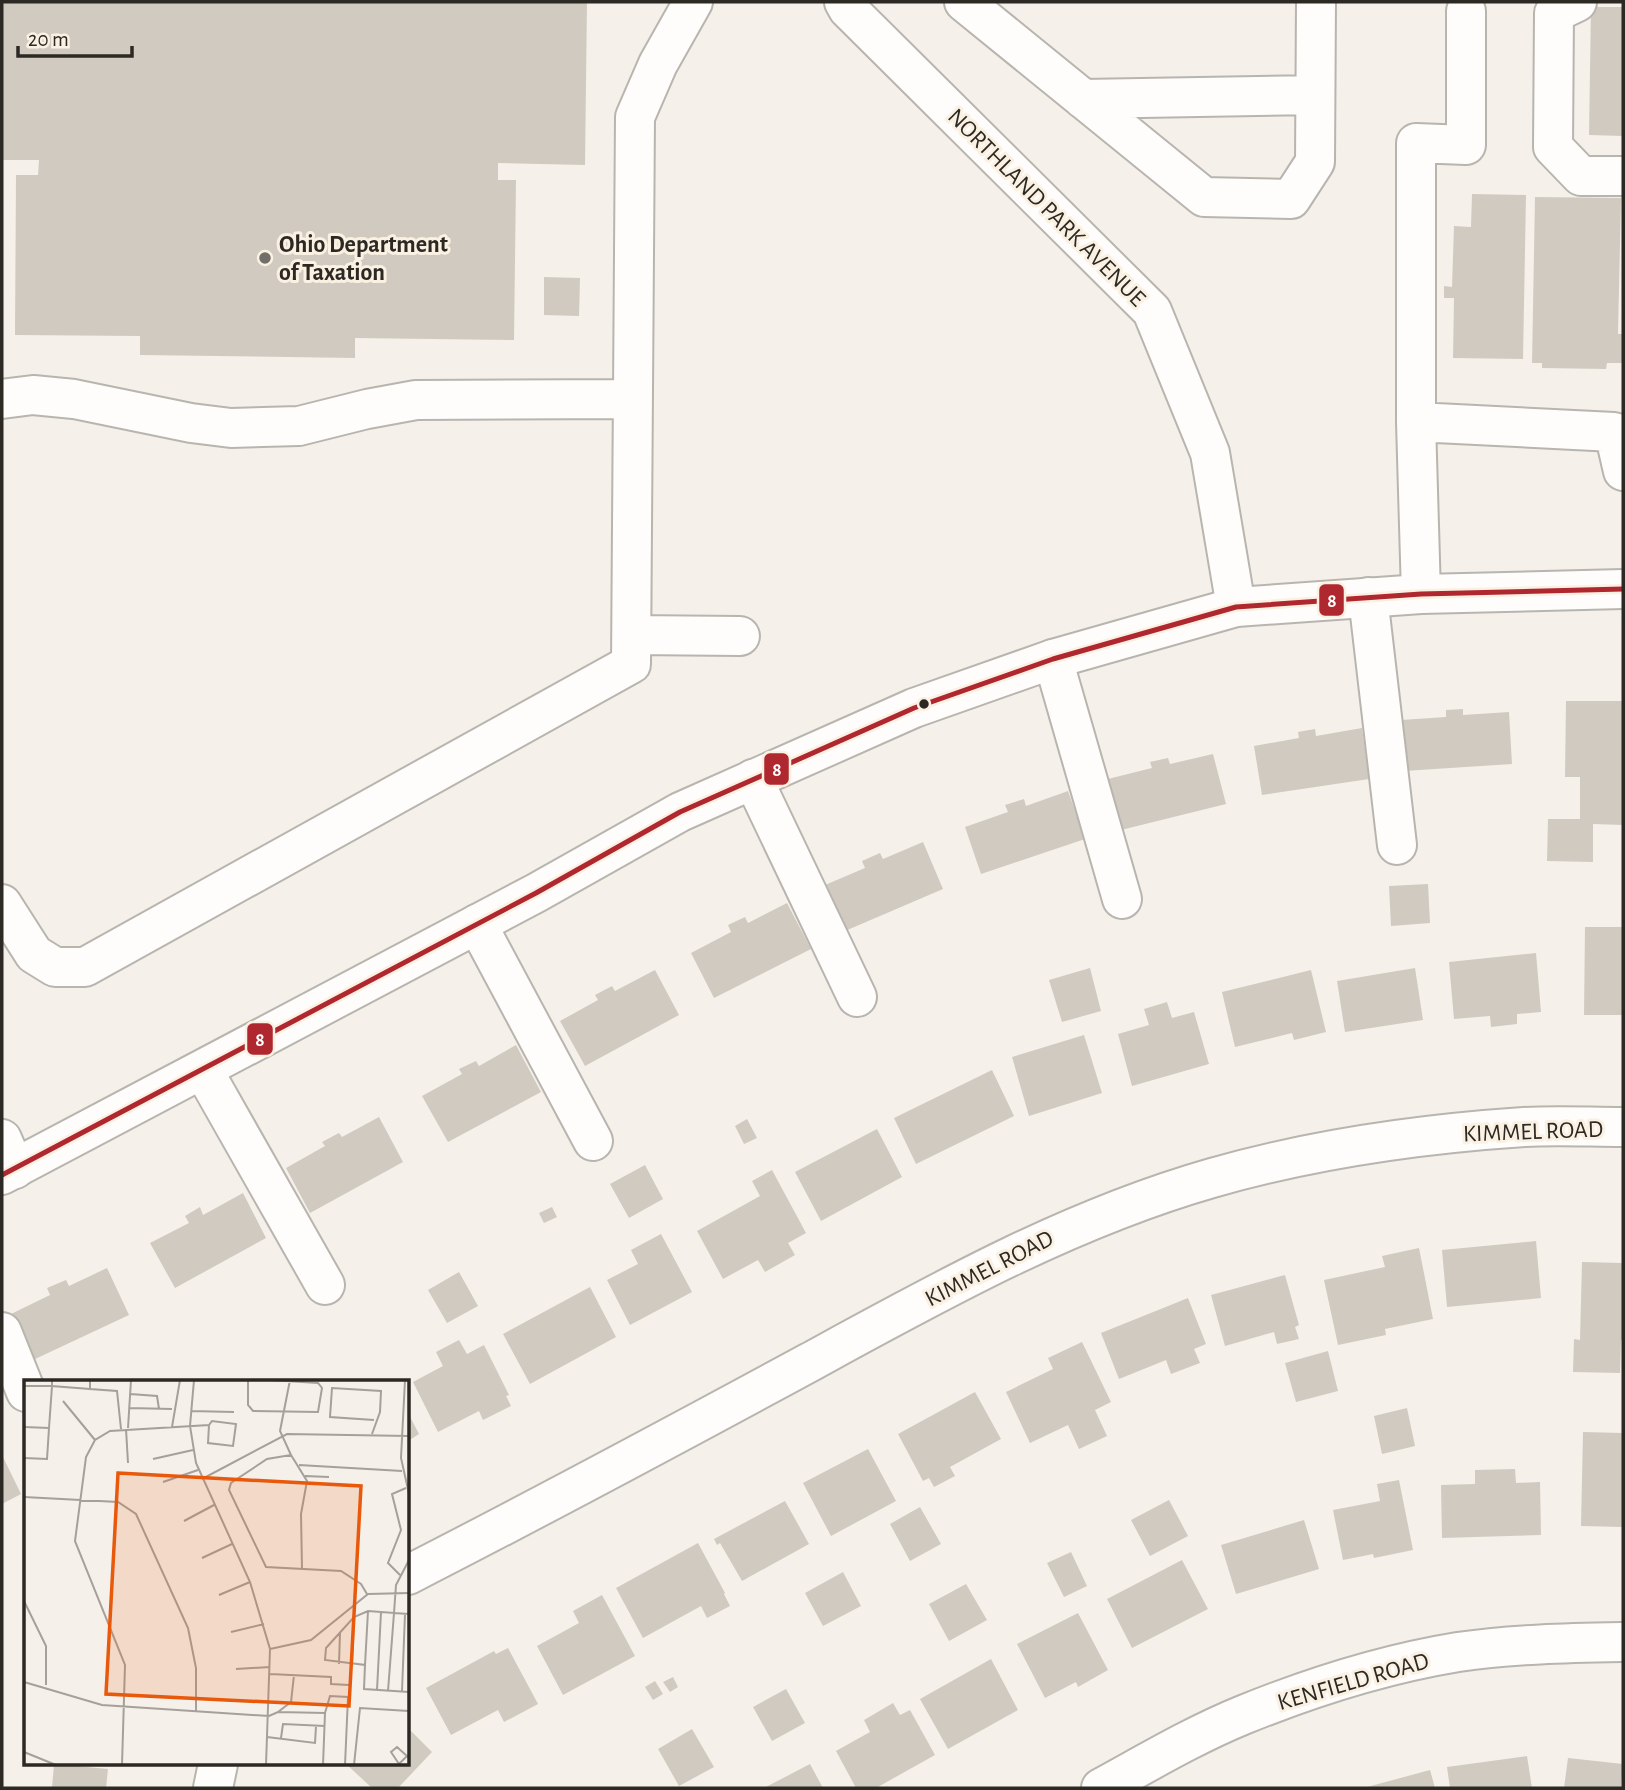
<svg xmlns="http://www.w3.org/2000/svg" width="1625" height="1790" font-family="'Alegreya Sans',sans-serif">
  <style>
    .building { fill: #d1cac0 }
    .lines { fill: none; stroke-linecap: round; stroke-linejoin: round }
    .minor-casing { stroke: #b8b5af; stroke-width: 42 }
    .major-casing { stroke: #b8b5af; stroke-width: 42 }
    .minor { stroke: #fefdfc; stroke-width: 38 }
    .major { stroke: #fefdfc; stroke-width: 38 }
    .bus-1-casing { stroke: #fbf1e3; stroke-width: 10 }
    .bus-1 { stroke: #af272f; stroke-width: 5 }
    .poi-dot { fill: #726e68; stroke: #fbf1e3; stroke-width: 2.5 }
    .bus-dot { fill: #2c2823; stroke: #fbf1e3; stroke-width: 2.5 }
    .labels { text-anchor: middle; stroke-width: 6; stroke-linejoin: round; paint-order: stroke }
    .street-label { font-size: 24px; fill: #2c2823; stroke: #fbf1e3 }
    .poi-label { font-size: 24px; font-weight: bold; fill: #2c2823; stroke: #fbf1e3; text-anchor: start }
    .inset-road { fill: none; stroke: #a5a09a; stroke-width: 2 }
    .view { fill: #e8590c; fill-opacity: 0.15; stroke: #e8590c; stroke-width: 3.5 }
    .inset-edge { fill: none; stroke: #2c2823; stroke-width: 3.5 }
    .line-badge { stroke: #fbf1e3; stroke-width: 2.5 }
    .badge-label { font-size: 19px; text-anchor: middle; font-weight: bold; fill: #fff }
  </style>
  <rect width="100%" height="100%" fill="#f5f0e9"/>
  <path class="building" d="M2 2H587L585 165 498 163V180H516L514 340 355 338V358L140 355V336L15 335 16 175H38L39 160H2Z
    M1591 7H1623V136L1589 135Z
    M1472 194 1526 195 1523 359 1453 358 1454 298H1444V286L1452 287 1454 226 1471 227Z
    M1535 197 1621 198 1618 334H1623V363H1607L1606 369 1542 368V363H1532Z
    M544 277 580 278 579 316 544 315Z
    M1566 701H1623V825L1593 824V862L1547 861 1548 819H1580V777H1565Z
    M1463 709V715L1509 712 1512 764 1404 771 1401 720 1446 717V710Z
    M1362 728 1369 779 1262 795 1254 746 1299 738 1298 732 1315 729 1316 736Z
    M1213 754 1226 804 1121 830 1108 779 1152 768 1150 762 1168 758 1170 764Z
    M1068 791 1085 839 981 874 965 827 1008 812 1005 805 1024 799 1026 806Z
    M923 842 943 889 845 931 825 885 865 868 862 861 880 853 883 859Z
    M1428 884 1430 923 1391 926 1389 886Z
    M787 903 811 949 714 998 691 953 731 932 728 925 745 917 748 923Z
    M1585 927H1623V1015H1584Z
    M1536 953 1541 1012 1517 1014V1024L1491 1027 1490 1016 1454 1019 1449 962Z
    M1090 968 1101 1011 1062 1022 1049 980Z
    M1415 968 1423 1020 1345 1032 1337 981Z
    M655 970 679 1015 585 1066 560 1021 598 1000 595 995 612 986 615 991Z
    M1311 970 1326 1032 1294 1040 1292 1033 1235 1047 1222 992Z
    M1167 1002 1172 1018 1194 1012 1209 1064 1132 1086 1118 1034 1149 1025 1144 1009Z
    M1084 1035 1102 1093 1029 1116 1012 1057Z
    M516 1045 541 1092 448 1142 422 1096 462 1074 459 1069 476 1061 479 1066Z
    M992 1070 1014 1116 916 1164 894 1118Z
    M379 1117 403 1162 310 1213 286 1168 325 1146 322 1142 339 1133 342 1137Z
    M747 1119 757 1138 744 1144 735 1126Z
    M877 1129 902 1177 821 1221 795 1172Z
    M645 1165 663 1199 629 1218 610 1184Z
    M772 1170 806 1233 788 1243 795 1255 765 1272 758 1260 723 1279 697 1231 760 1196 752 1181Z
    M243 1193 266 1238 175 1288 150 1243 189 1223 185 1216 200 1207 203 1215Z
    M552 1207 557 1217 544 1223 539 1213Z
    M661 1234 692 1292 630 1325 607 1280 638 1264 631 1250Z
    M1536 1241 1541 1298 1447 1307 1442 1250Z
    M1419 1248 1433 1319 1385 1329 1386 1335 1338 1345 1324 1280 1385 1267 1382 1256Z
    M1582 1262 1623 1263V1341L1621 1340 1620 1373 1573 1372 1574 1339 1580 1340Z
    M107 1268 129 1315 33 1360 11 1314 50 1295 47 1288 66 1280 69 1286Z
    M459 1272 478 1306 447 1323 428 1290Z
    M1285 1275 1299 1325 1295 1327 1299 1339 1277 1344 1274 1332 1225 1346 1211 1295Z
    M590 1287 616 1337 530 1384 503 1334Z
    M1188 1298 1206 1344 1194 1349 1200 1363 1171 1374 1166 1360 1119 1379 1101 1333Z
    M459 1340 467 1354 484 1345 509 1395 506 1396 511 1406 483 1420 479 1411 438 1432 413 1382 443 1366 436 1352Z
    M1082 1342 1111 1402 1095 1410 1107 1436 1079 1449 1068 1425 1030 1443 1006 1392 1053 1369 1048 1358Z
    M1328 1351 1338 1391 1296 1402 1285 1363Z
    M975 1392 1001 1439 950 1467 955 1476 934 1487 929 1478 923 1481 898 1434Z
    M1407 1408 1415 1446 1382 1454 1374 1416Z
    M408 1413 419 1434 408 1441Z
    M1583 1432 1623 1433V1527L1581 1526Z
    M868 1449 896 1501 831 1536 803 1483Z
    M2 1455 21 1494 2 1504Z
    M1515 1469 1516 1483 1540 1482 1541 1535 1442 1538 1441 1485 1475 1484V1470Z
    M1399 1480 1413 1550 1374 1558 1373 1554 1343 1560 1333 1510 1380 1501 1377 1484Z
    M1169 1500 1188 1536 1150 1556 1131 1520Z
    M785 1501 809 1544 742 1581 720 1543 717 1545 714 1539Z
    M920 1507 941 1544 910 1561 890 1524Z
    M1304 1520 1319 1569 1236 1594 1221 1545Z
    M698 1543 725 1593 724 1594 730 1606 707 1618 701 1606 643 1638 616 1588Z
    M1071 1552 1087 1586 1064 1597 1047 1563Z
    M1182 1560 1208 1609 1132 1648 1107 1599Z
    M843 1572 861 1606 823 1626 805 1593Z
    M966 1584 987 1620 949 1641 929 1604Z
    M602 1595 635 1656 563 1695 537 1646 579 1623 573 1611Z
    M1078 1613 1108 1670 1078 1687 1076 1682 1045 1698 1017 1644Z
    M508 1648 538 1704 504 1722 498 1710 451 1735 426 1688 494 1651 496 1654Z
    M991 1659 1018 1710 948 1749 920 1699Z
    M673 1677 678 1687 670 1692 663 1682Z
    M655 1681 663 1694 653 1700 645 1687Z
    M786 1689 805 1723 772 1741 753 1707Z
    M893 1703 900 1715 910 1710 935 1755 876 1788H856L836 1751 870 1732 864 1720Z
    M408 1728 432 1752 398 1788H372L346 1764H408Z
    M692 1729 714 1767 679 1786 658 1749Z
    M1527 1756 1532 1788H1450L1447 1767Z
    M1568 1758 1623 1764 1621 1788H1564Z
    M54 1764 108 1769 106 1788H52Z
    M810 1764 823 1788H764Z
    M1430 1770 1435 1788H1367V1787Z"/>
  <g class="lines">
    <defs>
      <path id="minor" d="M844 2 848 9 1152 311 1210 453 1236 607
        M964 2 1204 197 1291 199 1315 162 1316 2
        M1577 2 1554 13 1553 147 1581 176H1623
        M1083 99 1315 95
        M2 399 33 395 74 399 191 423 231 428 299 426 367 409 416 400 633 399
        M1416 422 1614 432 1623 471
        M1421 594 1416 422V143L1466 145V11
        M1368 597 1397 845
        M632 635 740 636
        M1053 659 1122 899
        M753 779 857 997
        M2 904 34 954 55 967H85L631 664 635 117 658 64 693 2
        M477 924 593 1141
        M203 1070 325 1285
        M2 1139 15 1169
        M2 1332 26 1392
        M408 1575C543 1506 677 1434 810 1362 940 1291 1069 1219 1212 1178 1313 1149 1419 1134 1524 1127 1557 1125 1590 1127 1623 1127
        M213 1788 218 1764
        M1101 1788C1147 1763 1194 1735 1243 1715 1312 1687 1385 1664 1458 1652 1512 1644 1569 1643 1623 1642"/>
      <path id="major" d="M2 1175 536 893 680 812 914 708 1053 659 1236 607 1421 594 1623 589"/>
    </defs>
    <use href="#minor" class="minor-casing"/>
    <use href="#major" class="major-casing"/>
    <use href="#minor" class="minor"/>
    <use href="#major" class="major"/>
    <defs>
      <path id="bus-1" d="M2 1175 536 893 680 812 914 708 1053 659 1236 607 1421 594 1623 589"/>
    </defs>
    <use href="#bus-1" class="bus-1-casing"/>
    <use href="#bus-1" class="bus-1"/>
  </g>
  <circle class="poi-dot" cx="265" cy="258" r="7"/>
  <circle class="bus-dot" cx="924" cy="704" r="6"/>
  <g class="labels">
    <g class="street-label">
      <text transform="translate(1047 207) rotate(45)" y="8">NORTHLAND PARK AVENUE</text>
      <text transform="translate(1533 1131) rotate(-2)" y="8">KIMMEL ROAD</text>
      <text transform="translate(989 1268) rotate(-27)" y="8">KIMMEL ROAD</text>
      <text transform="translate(1353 1681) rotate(-16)" y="8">KENFIELD ROAD</text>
    </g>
    <g class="poi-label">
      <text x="279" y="252">Ohio Department<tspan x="279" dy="28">of Taxation</tspan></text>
    </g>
  </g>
  <g transform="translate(24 1380)">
    <rect width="385" height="385" fill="#f5f0e9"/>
    <path class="inset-road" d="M28 0V6L66 9M66 0V9L93 11 97 49M170 0 166 46 172 83 226 202 246 269 242 385M224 0V25L229 31 294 32 298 8 294 3 246 0M266 0 256 51 267 75 243 79 207 103 205 110 242 187 317 191 337 204 343 214M381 0 377 78 385 114M0 6H28L25 48 0 47M106 14 133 16 135 29M39 21 71 60M105 28 148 29M167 31 210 32M148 47 156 0M104 48 107 0M102 49 104 83M348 54 356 32 357 11 308 8 306 37 350 40M267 75 283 101 277 134 278 189M0 78 23 79 25 48M129 79 169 70M275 85 378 91M281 96 305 97M178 99 263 54 385 56M139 102 174 90M0 117 94 122 112 134 164 248 172 288V332M160 141 190 125M178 178 208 164M385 180 372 205 370 233 344 231 330 237 302 268 301 280 341 285 340 309 385 312M376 195 364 183 377 150 368 114 382 108M195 215 226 202M0 221 22 266V305M207 252 240 244M246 269 287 260 344 214 385 213M315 284 316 252M328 284 330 237M341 285 344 231M212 289 246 287M246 294 307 297V304L325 305M0 302 78 325 245 336 254 332 301 333 306 316 324 317 321 385M353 310 357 232M364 311 370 233 385 234M378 311 381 234M254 332 267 322 270 295M243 357 291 363 292 346M257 358 259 344 301 346M0 372 32 385M383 376 375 384 367 372 373 367 383 376 385 378M98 385 101 285 51 161 62 77 71 60 86 51 185 45 188 41 212 44 209 66 184 63 185 45M299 385 301 333M330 385 336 328 385 331"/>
    <path class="view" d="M94 93 337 106 325 326 82 314Z"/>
    <rect width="385" height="385" class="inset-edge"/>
  </g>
  <g class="line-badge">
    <rect x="1318" y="583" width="27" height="34" rx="7" fill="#af272f"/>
    <rect x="763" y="752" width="27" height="34" rx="7" fill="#af272f"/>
    <rect x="246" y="1022" width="28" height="34" rx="7" fill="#af272f"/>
  </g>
  <g class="badge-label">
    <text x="1332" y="607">8</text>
    <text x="777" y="776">8</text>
    <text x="260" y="1046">8</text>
  </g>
  <rect width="1625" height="1790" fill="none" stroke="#2c2823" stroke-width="7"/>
  <path d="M18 46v10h114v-10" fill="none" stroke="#2c2823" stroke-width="3.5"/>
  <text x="28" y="46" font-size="21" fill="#2c2823" stroke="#fbf1e3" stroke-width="5" paint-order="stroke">20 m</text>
</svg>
